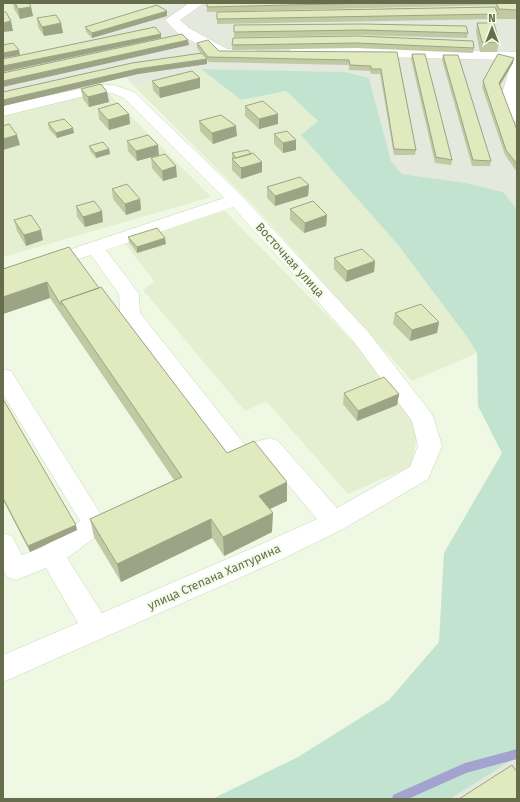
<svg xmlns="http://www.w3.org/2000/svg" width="520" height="802" font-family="'Fira Sans',sans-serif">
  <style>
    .residential { fill: #e4efd2 }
    .industrial { fill: #e4e8dd }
    .green { fill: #c3e3d1 }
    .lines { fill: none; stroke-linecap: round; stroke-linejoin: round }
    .stream { fill: #a2a3cf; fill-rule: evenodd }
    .minor-casing { stroke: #ced6ba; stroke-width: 1 }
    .minor { fill: #fff; fill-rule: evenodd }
    .wall { fill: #c1c9a3 }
    .shaded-wall { fill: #9da485 }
    .building { fill: #e0eabe; stroke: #9da485 }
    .labels { text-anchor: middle; stroke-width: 4; stroke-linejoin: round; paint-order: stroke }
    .street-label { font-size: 12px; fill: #676c4c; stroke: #f3fce8 }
  </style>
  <rect width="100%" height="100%" fill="#eff8e2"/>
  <path class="residential" d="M3 3H177L86 32 92 38 20 55 3 50Z
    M201 69 241 100 286 91 319 121 301 135 398 245 467 337 477 353 412 381 253 205 133 85Z
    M105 90 211 197 3 257V116Z
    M225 211 355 344 418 424 412 466 348 494 266 401 245 411 143 290 154 281 123 241Z"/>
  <path class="industrial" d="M177 3H517V209L503 192 466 183 402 174 391 161 369 78 345 72 201 69 133 85 126 77 3 106V50L14 48 20 55 92 38 86 32Z
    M517 757V799H450Z"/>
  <path class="green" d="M201 69 345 72 369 78 391 161 402 174 466 183 503 192 517 209V757L450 799H212L298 757 389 700 439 642 444 553 502 453 478 406 477 353 467 337 398 245 301 135 318 121 286 91 241 100Z"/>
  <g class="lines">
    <path class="stream" d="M517 749V759L466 773 408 799H392L393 795 465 763Z"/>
    <defs>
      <path id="minor" d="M189 3H204L180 20 189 28 227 49 256 50 258 53 256 56 251 57 219 56 179 34 165 20Z
        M296 48H363L517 52V122L512 120 509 117 502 94 512 60 291 55 289 52 291 49Z
        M97 85H114L134 92 242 196 369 333 431 413 434 419 442 446 428 479 343 529 282 559 3 682V655L78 623 46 568 16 580 7 577 3 569V533L12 536 22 555 43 547 80 521 3 394V369L11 371 107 524 104 531 67 558 102 613 264 543 317 519 265 457 247 462 221 473 213 470 209 464 213 458 225 452 123 319 120 314 119 294 91 255 3 284V272L224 198 124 98 112 93H97L3 116V106ZM233 207 355 343 412 421 418 446 410 467 337 508 278 441 270 438 245 445 140 313 139 294 106 250Z"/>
    </defs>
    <use href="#minor" class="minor-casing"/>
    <use href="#minor" class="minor"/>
  </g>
  <path class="wall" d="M13 3H29L31 7 33 16 20 19 14 9Z
    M207 3H517V19H497L217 24V12L495 7 496 5 207 12Z
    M167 16 92 38 86 32 85 27Z
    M37 18 61 23 63 33 44 36 38 27Z
    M477 23 499 43 497 52H480L476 32Z
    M234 25 468 33 467 38 361 35 234 37Z
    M233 38 474 48 473 53 356 48 232 50Z
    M197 43 219 51 397 52 416 150 415 155H394L380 74H371L370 71 349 70V65L209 62 207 60V64L138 74 3 106V92L201 53 197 48Z
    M412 54 452 160 451 165 435 163 411 59Z
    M443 55 491 161 490 166H472L442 60Z
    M513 63 500 85 517 130V172L505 155 482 87 483 81Z
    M200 78V88L160 98 153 90 152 81Z
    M81 89 107 92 109 102 89 107 83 99Z
    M245 106 278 124 259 129 245 116Z
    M98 109 129 114 130 124 109 130 99 119Z
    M199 121 237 136 213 144 200 131Z
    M48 123 74 133 57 138 49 129Z
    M274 134 296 150 283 153 274 144Z
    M127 141 159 155 137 161 128 151Z
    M89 146 109 149 110 154 96 158 90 151Z
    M232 153 251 154 262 162V172L241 179 232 170Z
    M151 158 177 177 163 181 152 168Z
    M309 185 308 196 275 206 267 198V187Z
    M112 189 140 199 141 210 126 215 113 199Z
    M76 206 103 222 85 227 77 217Z
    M290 209 327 215 326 226 304 233 290 220Z
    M14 220 43 240 26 246 17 231Z
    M128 237 166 244 137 253 129 242Z
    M334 258 375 261 374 272 346 282 334 269Z
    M3 269 99 288 227 453 287 482V501L270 509 272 532 224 556 212 538 121 582 94 537 90 519 174 480 50 298 3 314Z
    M395 313 439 322 437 333 410 341 393 324Z
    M344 393 399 394 397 405 357 421 343 404Z
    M3 399 77 530 30 552 3 500Z"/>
  <path class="shaded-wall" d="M31 7 33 16 20 19 18 9Z
    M167 11V16L92 38V33Z
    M11 21 13 31 3 32V23Z
    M61 23 63 33 44 36 42 27Z
    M161 34V38L3 72V66Z
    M188 40 189 45 3 87V81Z
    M19 50 20 55 3 58V53Z
    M514 58 513 63 498 88 499 83Z
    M207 59V64L138 74 3 106V100L137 69Z
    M200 78V88L160 98 159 88Z
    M107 92 109 102 89 107 88 97Z
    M129 114 130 124 109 130 108 120Z
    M278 114V124L259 129V119Z
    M236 126 237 136 213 144 212 133Z
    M73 128 74 133 57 138 56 133Z
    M17 135 20 145 3 150V139Z
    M296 140V150L283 153V143Z
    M158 145 159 155 137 161 136 151Z
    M109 149 110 154 96 158 95 153Z
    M262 162V172L241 179V168Z
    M176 166 177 177 163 181 162 171Z
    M309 185 308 196 275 206V196Z
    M140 199 141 210 126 215 125 204Z
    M102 211 103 222 85 227 83 217Z
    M327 215 326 226 304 233 305 223Z
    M41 230 43 240 26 246 24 235Z
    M165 238 166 244 137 253V247Z
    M375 261 374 272 346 282 347 271Z
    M47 282 50 298 3 314V297Z
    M439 322 437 333 410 341 412 330Z
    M399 394 397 405 357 421 358 411Z
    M287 482V501L259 514V496Z
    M273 513 272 532 224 556 223 537Z
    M211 519 212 538 121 582 117 564Z
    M76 525 77 530 30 552 28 546Z"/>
  <path class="building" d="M15 3H29L31 7 18 9Z
    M207 3H372L207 7Z
    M496 3H517V10L499 9Z
    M157 5 167 11 92 33 85 27Z
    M495 7 498 14 217 19V12Z
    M3 12H6L11 21 3 23Z
    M56 15 61 23 42 27 37 18Z
    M477 23H494L499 43 482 42Z
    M362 24 466 26 468 33 362 30 234 32V25Z
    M155 27 161 34 3 66V59Z
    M182 34 188 40 3 81V73Z
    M357 36 473 41 474 48 356 43 232 45 233 38Z
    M208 40 219 51 397 52 416 150 394 149 381 69H371V66L350 65 349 60 208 57 197 43Z
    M13 43 19 50 3 53V45Z
    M202 53 207 59 137 69 3 100V92L132 63Z
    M412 54H425L452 160 436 157Z
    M498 54 514 58 499 83 517 130V164L506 150 483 81Z
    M443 55H458L491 161 473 160Z
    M192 71 200 78 159 88 152 81Z
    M101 84 107 92 88 97 81 89Z
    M263 101 278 114 259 119 245 106Z
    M118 103 129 114 108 120 98 109Z
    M221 115 236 126 212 133 199 121Z
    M64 119 73 128 56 133 48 123Z
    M9 124 17 135 3 139V126Z
    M287 131 296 140 283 143 274 134Z
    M148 135 158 145 136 151 127 141Z
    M103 142 109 149 95 153 89 146Z
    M248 150 251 154 236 158 232 153Z
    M253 153 262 162 241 168 232 159Z
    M165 154 176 166 162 171 151 158Z
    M300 177 309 185 275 196 267 187Z
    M127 184 140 199 125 204 112 189Z
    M94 201 102 211 83 217 76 206Z
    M313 201 327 215 305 223 290 209Z
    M31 215 41 230 24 235 14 220Z
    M157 228 165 238 137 247 128 237Z
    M69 247 99 288 61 301V305L47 282 3 297V269Z
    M362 249 375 261 347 271 334 258Z
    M101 287 227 453 254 441 287 482 259 496 273 513 223 537 211 519 117 564 90 519 182 477 61 301Z
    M421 304 439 322 412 330 395 313Z
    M384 377 399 394 358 411 344 393Z
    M3 399 76 525 28 546 3 498Z
    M512 765 517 772V799H459Z"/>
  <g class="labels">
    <g class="street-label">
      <text transform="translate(290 260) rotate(48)" y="4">Восточная улица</text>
      <text transform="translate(214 577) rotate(-24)" y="4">улица Степана Халтурина</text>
    </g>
  </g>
  <rect width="520" height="802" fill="none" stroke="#676c4c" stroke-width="8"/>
  <g transform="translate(492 28)" stroke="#f3fce8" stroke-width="3" paint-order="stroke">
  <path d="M0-3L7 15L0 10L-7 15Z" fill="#676c4c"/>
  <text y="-6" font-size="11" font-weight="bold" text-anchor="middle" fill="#676c4c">N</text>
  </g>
</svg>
